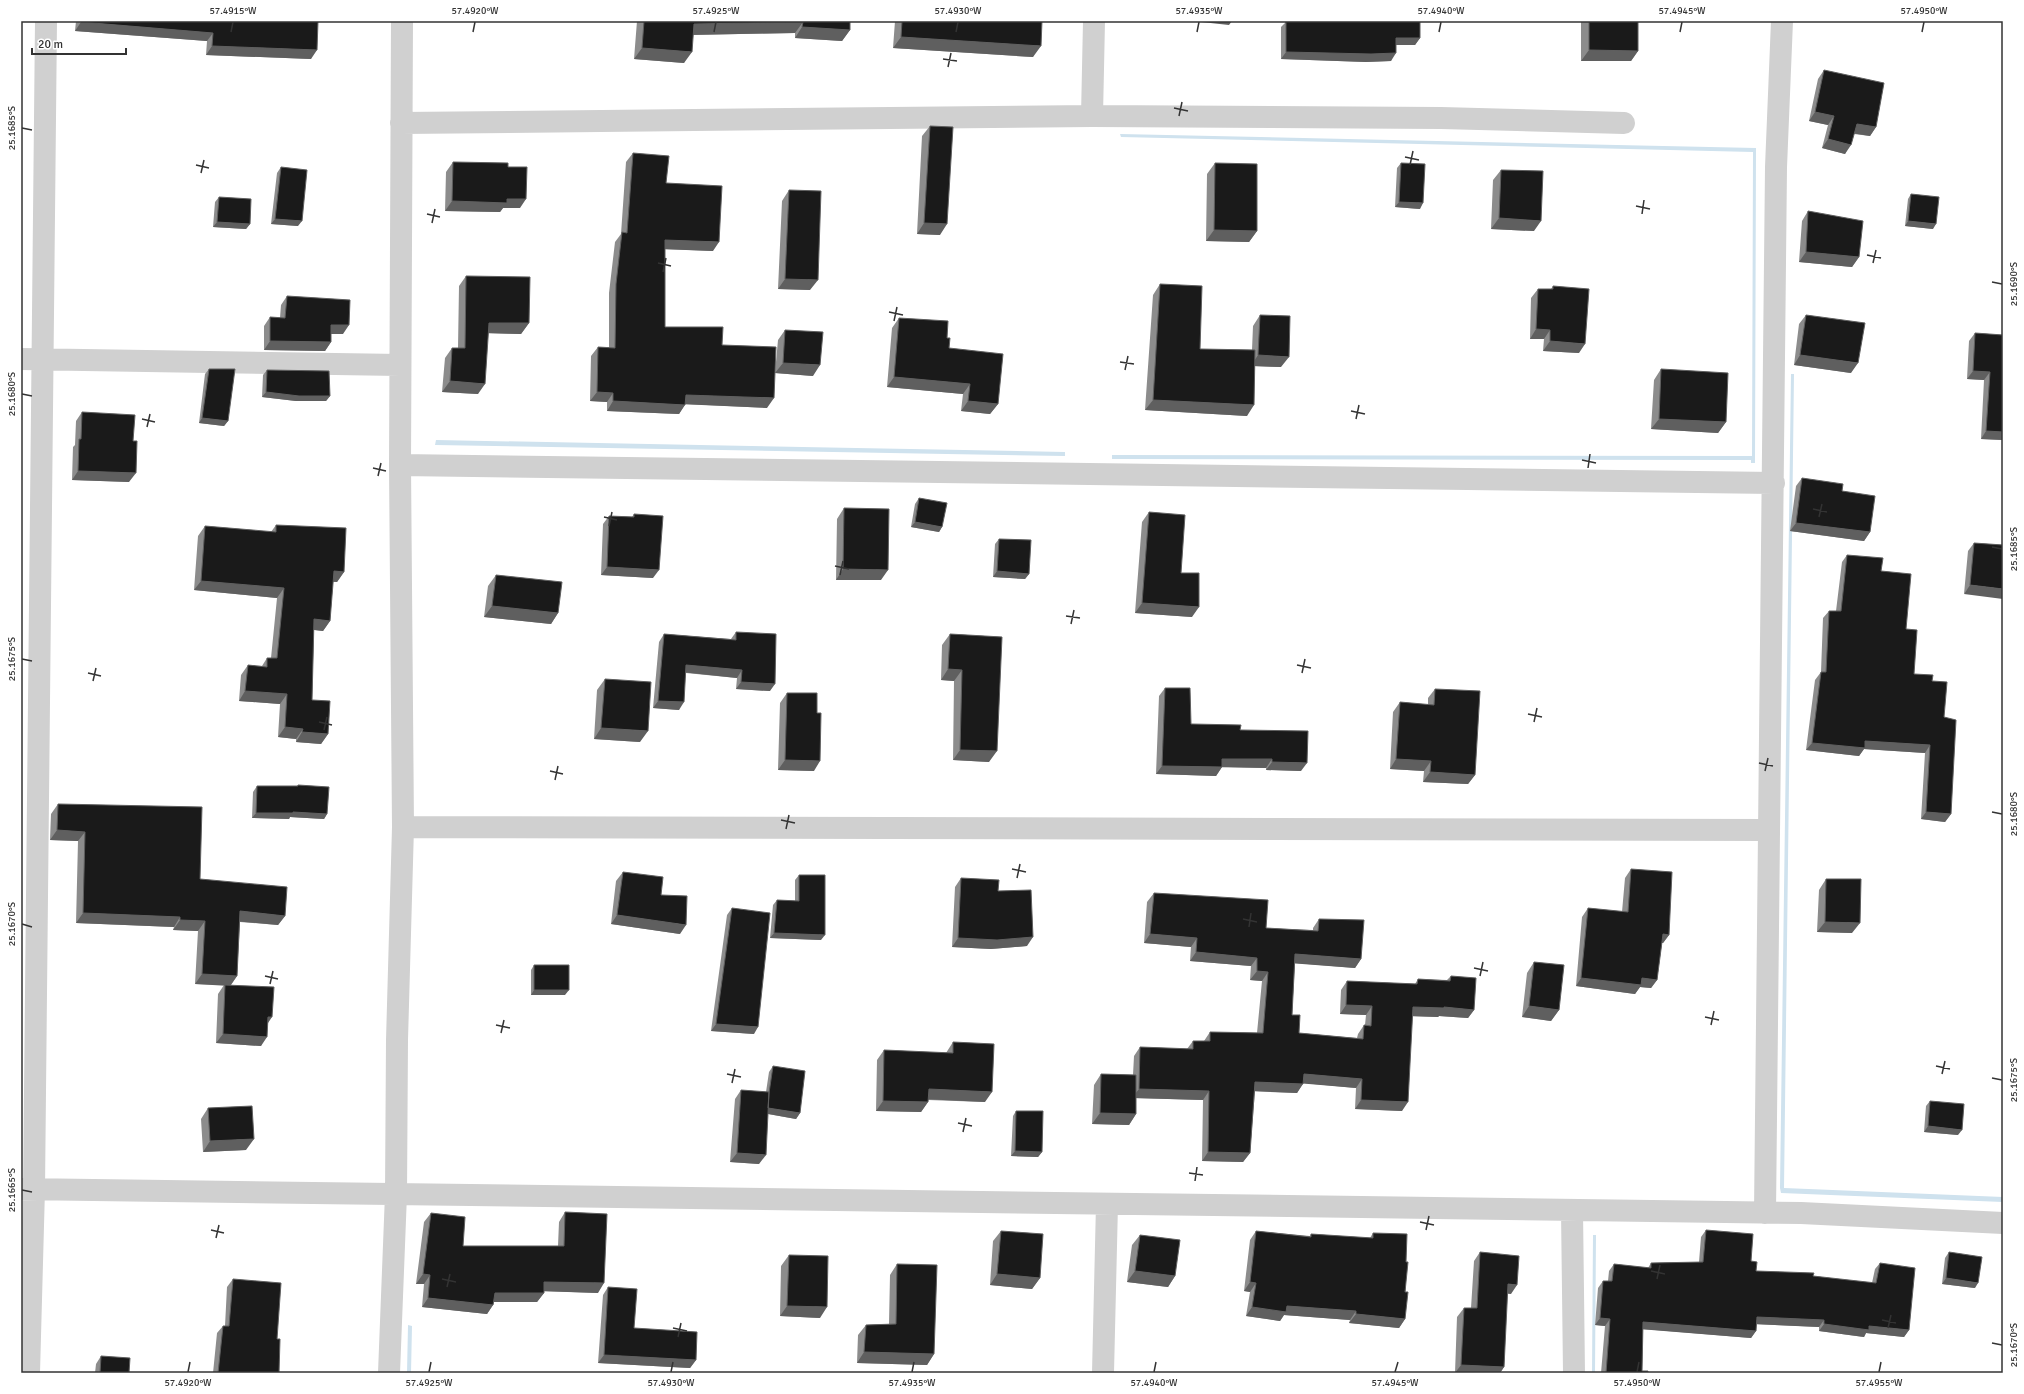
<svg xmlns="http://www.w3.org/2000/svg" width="2024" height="1394" font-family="Signika,sans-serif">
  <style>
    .water { fill: #cfe2ee }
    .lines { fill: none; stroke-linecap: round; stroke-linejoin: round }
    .street { stroke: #d0d0d0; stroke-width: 22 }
    .wall { fill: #8c8c8c }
    .shaded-wall { fill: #5f5f5f }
    .building { fill: #1a1a1a; stroke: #5f5f5f }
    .ticks { fill: none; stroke: #333; stroke-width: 1.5 }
    .neatline { fill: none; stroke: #333; stroke-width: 1.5 }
    .ticks-label { font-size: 10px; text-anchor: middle; fill: #333 }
  </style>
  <rect width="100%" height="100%" fill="#fff"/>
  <path class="water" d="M1120 134 1756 148 1755 463H1751V460L1112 459V455L1752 456 1753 152 1121 137Z
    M1791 374H1794L1784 1188 2003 1197V1202L1781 1193 1780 1188Z
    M436 440 1065 452V456L435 445Z
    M1593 1235H1596L1595 1373H1592Z
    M408 1325 412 1326 411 1373H407Z"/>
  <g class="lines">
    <path class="street" d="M1092 116 1094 21
      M401 123 1092 116 1441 118 1624 123
      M21 359 400 365
      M400 465 1774 483
      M403 827 1768 830
      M21 1189 1801 1213 2003 1223
      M1572 1210 1574 1373
      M1765 1213 1776 167 1782 21
      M29 1373 34 1189 46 21
      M389 1373 396 1194 397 1040 403 827 400 465 402 21
      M1103 1373 1107 1204"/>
  </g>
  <path class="wall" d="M76 21H318L311 59 206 55 207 41 75 31Z
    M637 21H850V30L842 41 795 38V33L693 35 684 63 634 59Z
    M895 21H1042L1033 57 893 48Z
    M1285 21H1420V38L1415 45H1396L1391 61 1366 62 1281 59V27L1285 23Z
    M1581 21H1638V51L1631 61H1581Z
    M1824 70 1876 127 1870 136 1854 134 1845 154 1822 148 1828 125 1809 121 1818 79Z
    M930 126 940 235 917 234 922 136Z
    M633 153 666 183 713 251 665 249V327L722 345 767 408 685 404 679 414 607 411V402L590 401 591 356 598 347H609V293L615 242 621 234 626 162Z
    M453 162 508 167 520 208H503L500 212 445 211 446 172Z
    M1215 163 1257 231 1249 242 1206 241 1207 174Z
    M1401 163 1420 209 1395 207 1397 168Z
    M281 167 298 226 271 224 277 173Z
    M1501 170 1534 231 1491 229 1493 180Z
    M789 190 810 290 778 289 782 201Z
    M1911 194 1933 229 1905 226 1908 199Z
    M219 197 250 224 246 229 213 227 215 202Z
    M1808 211 1859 257 1852 267 1799 262 1802 221Z
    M466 276 529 323 521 334 488 333 478 394 442 392 445 358 452 348H458L459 286Z
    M1160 284 1200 349 1252 350 1253 326 1260 315 1281 367 1255 366 1247 416 1145 410 1153 295Z
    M1553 286 1579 353 1543 351 1544 339H1530L1531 298 1538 289H1551Z
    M287 296 343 334H331V342L325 351 264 350V326L270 317 280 318 281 305Z
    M1806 315 1851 373 1794 365 1799 324Z
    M899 318 947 338 949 348 998 404 990 414 961 411 963 394 887 387 892 328Z
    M785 330 813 376 775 373 778 340Z
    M1975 333 2003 335V440L1981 439 1984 380 1967 379 1969 341Z
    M209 369 228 421 224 426 199 423 205 374Z
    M1661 369 1726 422 1718 433 1651 429 1654 380Z
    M267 370 330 396 326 401H296L262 397 263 375Z
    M82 412 133 441 129 482 72 480 73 447 75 445 76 421Z
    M1802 478 1842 491 1870 532 1864 541 1790 531 1796 486Z
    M919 498 942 527 939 532 911 527 915 504Z
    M844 508 881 580H836L837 519Z
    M1149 512 1181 573 1192 617 1135 613 1142 522Z
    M634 514 653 578 601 575 603 524 609 516 632 517Z
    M276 525 344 572 337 582H333L330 621 323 631 314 630 312 700 328 734 321 744 296 742V739L278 737 280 704 239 701 241 675 248 665 262 666 267 658H271L277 598 194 590 198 536 205 526 271 532Z
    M999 539 1029 574 1025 579 993 577 995 544Z
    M1974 543 2003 545 1964 594 1968 551Z
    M1847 555 1881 571 1906 629 1914 674 1932 681 1944 717 1951 814 1945 822 1921 819 1925 753 1864 749 1859 756 1806 750 1815 680 1821 672 1823 618 1829 611H1836L1842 562Z
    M496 575 558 613 551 624 484 617 488 586Z
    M736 632 770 691 736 689 737 678 686 673 679 710 653 708 659 642 664 634 731 639Z
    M950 634 1002 637 989 762 953 760 954 681 941 680 942 645Z
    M605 679 640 742 594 739 597 690Z
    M1165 688 1191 724 1240 730 1301 771 1266 770V768L1222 767 1216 776 1156 774 1159 696Z
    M1435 689 1475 775 1468 784 1423 782 1424 771 1390 769 1393 712 1400 702 1428 705V698Z
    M787 693 814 771 778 770 780 703Z
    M298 785 327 814 324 819 290 817 289 819 252 818 253 792 257 786H297Z
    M58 804 200 879 285 916 278 925 240 922 237 976 231 985 268 1023 261 1046 216 1043 218 994 224 985 195 984 198 931 173 930 174 927 76 923 78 841 50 840 51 814Z
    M1631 869 1669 935 1663 943H1662L1657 980 1651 988 1640 987 1635 994 1576 986 1582 917 1588 908 1622 912 1625 878Z
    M623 872 661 895 680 934 611 924 616 881Z
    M799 875 821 940 770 938 773 905 777 900 795 901V880Z
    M961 878 998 891 1027 946 991 949 952 947 955 887Z
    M1826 879 1852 933 1817 932 1819 890Z
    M1154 893 1266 928 1313 930V928L1319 919 1361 959 1355 968 1295 963 1292 1015 1299 1033 1357 1038 1358 1034 1364 1025H1365L1366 1015 1340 1014 1341 990 1347 981 1415 984 1418 979 1447 980 1451 976 1474 1010 1468 1018 1439 1016 1438 1017 1412 1016 1402 1111 1355 1109 1356 1088 1303 1083 1297 1093 1255 1091 1250 1153 1243 1162 1202 1161 1203 1100 1136 1098V1114L1129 1125 1092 1124 1094 1085 1101 1074 1133 1075 1134 1056 1140 1047 1187 1049 1193 1041H1204L1210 1032 1257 1033 1262 981 1250 980 1251 966 1190 961 1191 947 1144 943 1147 902Z
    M732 908 754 1034 711 1031 727 915Z
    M1534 962 1559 1010 1551 1021 1522 1017 1527 973Z
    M534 965 565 995H531V970Z
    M953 1042 985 1102 928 1100V1102L921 1112 876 1111 877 1060 884 1050 946 1053Z
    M773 1066 800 1113 796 1119 768 1114 759 1164 730 1162 735 1099 741 1090 766 1092 769 1072Z
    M1930 1101 1958 1135 1924 1132 1926 1106Z
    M208 1108 246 1150 203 1152 201 1119Z
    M1016 1111 1042 1152 1038 1157 1011 1156 1013 1116Z
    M565 1212 598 1293 544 1291V1293L537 1302H494L493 1305 487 1314 422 1307 424 1284H416L424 1222 431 1213 463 1246H558L559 1222Z
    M1706 1230 1751 1261 1756 1271 1813 1276 1872 1283 1875 1269 1880 1263 1909 1330 1904 1337 1866 1333 1864 1337 1819 1331V1327L1756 1324V1331L1751 1338 1643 1329 1642 1371 1648 1373H1601L1605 1326 1595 1325 1598 1288 1603 1281H1608L1609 1271 1614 1264 1648 1268 1651 1263 1699 1262 1701 1237Z
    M1001 1231 1040 1278 1032 1289 990 1285 993 1241Z
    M1256 1231 1310 1236 1311 1234 1370 1238 1373 1233 1406 1262 1405 1319 1399 1328 1349 1323 1350 1320 1284 1315 1280 1321 1246 1316 1250 1292 1244 1291 1250 1240Z
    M1140 1235 1175 1276 1168 1287 1127 1282 1132 1245Z
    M1480 1252 1511 1294 1507 1293 1504 1367 1500 1373H1455L1457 1317 1464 1308H1471L1474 1261Z
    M1949 1252 1975 1288 1942 1284 1945 1258Z
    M789 1255 820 1318 780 1316 781 1266Z
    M897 1264 934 1354 927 1365 857 1363 858 1335 866 1325 889 1324 890 1275Z
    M233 1279 277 1339 279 1373H213L217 1333 223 1326H225L227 1287Z
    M608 1287 634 1328 696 1360 690 1368 598 1363 603 1295Z
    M101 1356 129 1373H95L96 1364Z"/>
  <path class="shaded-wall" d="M1192 21H1232L1229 25Z
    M81 22 213 33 207 41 75 31Z
    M803 22 795 33 686 35 694 24Z
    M802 27 850 30 842 41 795 38Z
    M901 37 1041 46 1033 57 893 48Z
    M1396 38H1420L1415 45H1391Z
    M212 46 317 50 311 59 206 55Z
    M642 48 692 52 684 63 634 59Z
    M1589 50 1638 51 1631 61H1581Z
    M1286 52 1396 53 1391 61 1366 62 1281 59Z
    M1815 112 1834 116 1828 125 1809 121Z
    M1857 124 1876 127 1870 136 1851 133Z
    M1828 139 1851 145 1845 154 1822 148Z
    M507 199H526L520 208H503L500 212 445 211 452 201Z
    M1399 202 1423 203 1420 209 1395 207Z
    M1499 218 1541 221 1534 231 1491 229Z
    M275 219 302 221 298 226 271 224Z
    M1908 221 1936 224 1933 229 1905 226Z
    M217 222 250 224 246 229 213 227Z
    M924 223 947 224 940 235 917 234Z
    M1214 230 1257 231 1249 242 1206 241Z
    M665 240 719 242 713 251 659 249Z
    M1806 252 1859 257 1852 267 1799 262Z
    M785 279 818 280 810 290 778 289Z
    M489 323H529L521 334 481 333Z
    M331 325H349L343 334H324Z
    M1536 329 1550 330 1544 339H1530Z
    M270 341 331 342 325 351 264 350Z
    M1550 341 1585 344 1579 353 1543 351Z
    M1258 355 1289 357 1281 367 1251 366Z
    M1800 355 1858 363 1851 373 1794 365Z
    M783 363 820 365 813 376 775 373Z
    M1973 371 1990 372 1984 380 1967 379Z
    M894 377 970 384 963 394 887 387Z
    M450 381 485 384 478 394 442 392Z
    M266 392 330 396 326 401H296L262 397Z
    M597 392 613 393 607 402 590 401Z
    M686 395 774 398 767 408 679 404Z
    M1153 400 1254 405 1247 416 1145 410Z
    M613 401 685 405 679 414 607 411Z
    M968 401 998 404 990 414 961 411Z
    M202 418 228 421 224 426 199 423Z
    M1659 419 1726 422 1718 433 1651 429Z
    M1986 431 2003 432V440L1981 439Z
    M78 471 136 473 129 482 72 480Z
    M915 522 942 527 939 532 911 527Z
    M1796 523 1870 532 1864 541 1790 531Z
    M607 567 659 570 653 578 601 575Z
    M843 569 888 570 881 580H836Z
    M334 571 344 572 337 582 327 581Z
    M997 571 1029 574 1025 579 993 577Z
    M201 581 284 588 277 598 194 590Z
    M1970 585 2003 589V599L1964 594Z
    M1142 603 1199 607 1192 617 1135 613Z
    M492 606 558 613 551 624 484 617Z
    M314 619 330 621 323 631 307 629Z
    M686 665 742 670 737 678 681 672Z
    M948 669 962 670 954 681 941 680Z
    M741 682 775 684 770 691 736 689Z
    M245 691 287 694 280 704 239 701Z
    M658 701 684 702 679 710 653 708Z
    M285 727 303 729 296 739 278 737Z
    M601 728 648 731 640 742 594 739Z
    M302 732 328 734 321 744 296 742Z
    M1865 741 1930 745 1925 753 1864 749 1859 756 1806 750 1812 743Z
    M960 750 997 751 989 762 953 760Z
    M1222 759H1272L1266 768 1216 767Z
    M1396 759 1431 761 1424 771 1390 769Z
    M785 760 820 761 814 771 778 770Z
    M1272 762 1307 763 1301 771 1266 770Z
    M1162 766 1222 767 1216 776 1156 774Z
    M1430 772 1475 775 1468 784 1423 782Z
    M293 812 327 814 324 819 290 817 289 819 252 818 256 813Z
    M1926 812 1951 814 1945 822 1921 819Z
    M57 830 85 832 78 841 50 840Z
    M240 911 285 916 278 925 233 921Z
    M83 913 180 917 174 927 76 923Z
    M617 915 686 925 680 934 611 924Z
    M180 920 205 921 198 931 173 930Z
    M1825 922 1860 923 1852 933 1817 932Z
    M774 933 825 935 821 940 770 938Z
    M1150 934 1197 938 1191 947 1144 943Z
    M1663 934 1669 935 1663 943H1658Z
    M1033 937 1027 946 991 949 952 947 958 938Z
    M1196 952 1257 958 1251 966 1190 961Z
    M1295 954 1361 959 1355 968 1289 963Z
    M1257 971 1268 972 1262 981 1250 980Z
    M202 974 237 976 230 986 195 984Z
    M1581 978H1642L1657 980 1651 988 1640 987 1635 994 1576 986Z
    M534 990H569L565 995H531Z
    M1346 1005 1372 1006 1366 1015 1340 1014Z
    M1529 1006 1559 1010 1551 1021 1522 1017Z
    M1413 1007H1444L1474 1010 1468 1018 1439 1016 1438 1017 1406 1016Z
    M268 1017H272L266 1026Z
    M716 1024 758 1027 754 1034 711 1031Z
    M223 1034 267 1037 261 1046 216 1043Z
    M1304 1074 1362 1079 1356 1088 1297 1083Z
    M1255 1082 1303 1084 1297 1093 1249 1091Z
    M929 1089 992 1092 985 1102 922 1099Z
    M1139 1089 1209 1091 1203 1100 1132 1098Z
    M1361 1100 1408 1102 1402 1111 1355 1109Z
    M883 1101 928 1102 921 1112 876 1111Z
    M767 1108 800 1113 796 1119 763 1113Z
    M1100 1113 1136 1114 1129 1125 1092 1124Z
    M1928 1126 1962 1130 1958 1135 1924 1132Z
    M254 1139 246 1150 203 1152 210 1141Z
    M1015 1151 1042 1152 1038 1157 1011 1156Z
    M1208 1152 1250 1153 1243 1162 1202 1161Z
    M737 1153 766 1155 759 1164 730 1162Z
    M1135 1271 1175 1276 1168 1287 1127 1282Z
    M423 1274 430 1275 424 1284H416Z
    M997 1274 1040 1278 1032 1289 990 1285Z
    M1946 1278 1978 1283 1975 1288 1942 1284Z
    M544 1282 604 1283 598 1293 537 1291Z
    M1250 1282 1256 1283 1250 1292 1244 1291Z
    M1508 1284 1517 1285 1511 1294 1502 1293Z
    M495 1293H544L537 1302H488Z
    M428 1298 493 1305 487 1314 422 1307Z
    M787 1306 827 1307 820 1318 780 1316Z
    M1287 1306 1356 1311 1350 1320 1284 1315 1280 1321 1246 1316 1252 1307Z
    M1356 1314 1405 1319 1399 1328 1349 1323Z
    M1757 1317 1824 1320 1819 1327 1752 1324Z
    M1600 1318 1610 1319 1605 1326 1595 1325Z
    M1643 1322 1756 1331 1751 1338 1639 1329Z
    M1824 1324 1869 1326 1909 1330 1904 1337 1866 1333 1864 1337 1819 1331Z
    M864 1352 934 1354 927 1365 857 1363Z
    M604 1355 696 1360 690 1368 598 1363Z
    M1461 1365 1504 1367 1500 1373H1455Z"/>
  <path class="building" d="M82 21H318L317 50 212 46 213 33 81 22Z
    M644 21H850V30L802 27 803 22 694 24 692 52 642 48Z
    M902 21H1042L1041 46 901 37Z
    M1286 21H1420V38H1396V53L1371 54 1286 52Z
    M1589 21H1638V51L1589 50Z
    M1824 70 1884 83 1876 127 1857 124 1851 145 1828 139 1834 116 1815 112Z
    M930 126 953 127 947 224 924 223Z
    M633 153 669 156 666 183 722 186 719 242 665 240V327H723L722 345 776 347 774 398 686 395 685 405 613 401V393L597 392 598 347 615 348 616 284 622 232 627 233Z
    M453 162 508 163V167H527L526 199H507V203L452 201Z
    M1215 163 1257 164V231L1214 230Z
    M1401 163 1425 164 1423 203 1399 202Z
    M281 167 307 170 302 221 275 219Z
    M1501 170 1543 171 1541 221 1499 218Z
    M789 190 821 191 818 280 785 279Z
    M1911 194 1939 197 1936 224 1908 221Z
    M219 197 251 199 250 224 217 222Z
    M1808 211 1863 221 1859 257 1806 252Z
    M466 276 530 277 529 323H489L485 384 450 381 452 348H465Z
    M1160 284 1202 286 1200 349 1255 350 1254 405 1153 400Z
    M1553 286 1589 289 1585 344 1550 341V330L1536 329 1538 289H1553Z
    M287 296 350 300 349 325H331V342L270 341V317L285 318Z
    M1260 315 1290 316 1289 357 1258 355Z
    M1806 315 1865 323 1858 363 1800 355Z
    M899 318 948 321 947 338H950L949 348 1003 354 998 404 968 401 970 384 894 377Z
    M785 330 823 332 820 365 783 363Z
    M1975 333 2003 335V432L1986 431 1990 372 1973 371Z
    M209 369H235L228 421 202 418Z
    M1661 369 1728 373 1726 422 1659 419Z
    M267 370 329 371 330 396H299L266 392Z
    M82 412 135 415 133 441H137L136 473 78 471 79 439H81Z
    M1802 478 1843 484 1842 491 1875 496 1870 532 1796 523Z
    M919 498 947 503 942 527 915 522Z
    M844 508 889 509 888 570 843 569Z
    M1149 512 1185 515 1181 573H1199V607L1142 603Z
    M634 514 663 516 659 570 607 567 609 516 634 517Z
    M276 525 346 528 344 572 334 571 330 621 314 619 312 700 330 701 328 734 302 732 303 729 285 727 287 694 245 691 248 665 267 667V658H277L284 588 201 581 205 526 276 532Z
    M999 539 1031 540 1029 574 997 571Z
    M1974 543 2003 545V589L1970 585Z
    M1847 555 1883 558 1881 571 1911 574 1906 629 1917 630 1914 674 1933 675 1932 681 1947 682 1944 717 1956 720 1951 814 1926 812 1930 745 1865 741V748L1812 743 1821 672H1826L1829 611H1841Z
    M496 575 562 582 558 613 492 606Z
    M736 632 776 634 775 684 741 682 742 670 686 665 684 702 658 701 664 634 736 640Z
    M950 634 1002 637 997 751 960 750 962 670 948 669Z
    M605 679 651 682 648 731 601 728Z
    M1165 688H1190L1191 724 1241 725 1240 730 1308 731 1307 763 1272 762V759H1222V767L1162 766Z
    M1435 689 1480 691 1475 775 1430 772 1431 761 1396 759 1400 702 1434 705Z
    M787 693H817V713H821L820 761 785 760Z
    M298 785 329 787 327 814 293 812V813H256L257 786H298Z
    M58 804 202 807 200 879 287 887 285 916 240 911 237 976 202 974 205 921 180 920V917L83 913 85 832 57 830Z
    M1631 869 1672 872 1669 935 1663 934 1657 980 1642 978 1641 985 1581 978 1588 908 1628 912Z
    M623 872 663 877 661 895 687 896 686 925 617 915Z
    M799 875H825V935L774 933 777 900 799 901Z
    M961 878 999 880 998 891 1031 890 1033 937 997 940 958 938Z
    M1826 879H1861L1860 923 1825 922Z
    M1154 893 1268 900 1266 928 1318 931 1319 919 1364 920 1361 959 1295 954 1292 1015H1300L1299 1033 1363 1039 1364 1025 1371 1026 1372 1006 1346 1005 1347 981 1417 984 1418 979 1450 981 1451 976 1476 978 1474 1010 1444 1007V1008L1413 1007 1408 1102 1361 1100 1362 1079 1304 1074 1303 1084 1255 1082 1250 1153 1208 1152 1209 1091 1139 1089 1140 1047 1193 1049V1041H1210V1032L1263 1033 1268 972 1257 971V958L1196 952 1197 938 1150 934Z
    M732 908 770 913 758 1027 716 1024Z
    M1534 962 1564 965 1559 1010 1529 1006Z
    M534 965H569V990H534Z
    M225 985 274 987 272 1017H268L267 1037 223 1034Z
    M953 1042 994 1044 992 1092 929 1089 928 1102 883 1101 884 1050 953 1053Z
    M773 1066 805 1071 800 1113 768 1108 769 1093Z
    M1101 1074 1136 1075V1114L1100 1113Z
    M741 1090 769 1092 766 1155 737 1153Z
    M1930 1101 1964 1104 1962 1130 1928 1126Z
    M252 1106 254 1139 210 1141 208 1108Z
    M1016 1111H1043L1042 1152 1015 1151Z
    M565 1212 607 1214 604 1283 544 1282V1293H495L493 1305 428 1298 430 1275 423 1274 431 1213 465 1217 463 1246H564Z
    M1706 1230 1753 1234 1751 1261 1757 1262 1756 1271 1814 1273 1813 1276 1876 1283 1880 1263 1915 1268 1909 1330 1869 1326V1330L1824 1324V1320L1757 1317 1756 1331 1643 1322 1642 1371H1648V1373H1606L1610 1319 1600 1318 1603 1281H1612L1614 1264 1651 1268V1263L1703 1262Z
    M1001 1231 1043 1234 1040 1278 997 1274Z
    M1256 1231 1311 1237V1234L1373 1238V1233L1407 1234 1406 1262H1408L1405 1292H1408L1405 1319 1356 1314V1311L1287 1306 1286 1312 1252 1307 1256 1283 1250 1282Z
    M1140 1235 1180 1240 1175 1276 1135 1271Z
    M1480 1252 1519 1256 1517 1285 1508 1284 1504 1367 1461 1365 1464 1308H1477Z
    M1949 1252 1982 1257 1978 1283 1946 1278Z
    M789 1255 828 1256 827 1307 787 1306Z
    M897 1264 937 1265 934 1354 864 1352 866 1325 896 1324Z
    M233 1279 281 1283 277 1339H280L279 1373H218L223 1326H229Z
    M608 1287 637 1289 634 1328 697 1332 696 1360 604 1355Z
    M101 1356 130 1358 129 1373H100Z"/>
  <path class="ticks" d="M231 32 233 22M473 32 475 22M714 32 716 22M956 32 958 22M1197 32 1199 22M1439 32 1441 22M1680 32 1682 22M1922 32 1924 22M943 59 957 61M948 67 951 53M1174 108 1188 111M1179 116 1182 102M22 128 32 130M1405 157 1419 160M196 165 209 168M1410 165 1413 151M201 173 204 160M1636 206 1650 209M427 214 440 217M1642 214 1644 200M432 223 435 209M1867 255 1881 258M658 263 671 266M1873 263 1876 250M663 272 666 258M1992 282 2002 284M889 312 903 315M894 321 897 307M1120 362 1134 364M1125 370 1128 356M22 394 32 396M1351 411 1365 414M142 419 155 422M1356 419 1359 405M147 427 150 414M1582 460 1596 463M373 468 386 471M1588 468 1590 454M378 476 381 463M1813 509 1827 512M604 517 617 520M1819 517 1822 504M609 526 612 512M1992 547 2002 549M835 566 849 569M840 575 843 561M1066 616 1080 618M1071 624 1074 610M22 659 32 661M1297 665 1311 668M88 673 101 676M1302 673 1305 659M93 681 96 668M1528 714 1542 717M319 722 332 725M1534 722 1537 708M324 730 327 717M1759 763 1773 766M550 771 563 774M1765 771 1768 758M555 780 558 766M1992 812 2002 814M781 820 795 823M786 829 789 815M1012 869 1026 872M1017 878 1020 864M1243 919 1257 922M22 924 32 927M1249 927 1251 913M1474 968 1488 971M265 976 278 979M1480 976 1483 962M270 984 273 971M1705 1017 1719 1020M496 1025 510 1028M1711 1025 1714 1011M501 1033 504 1020M1936 1066 1950 1069M727 1074 741 1077M1942 1074 1945 1061M1992 1078 2002 1080M732 1083 735 1069M958 1123 972 1126M963 1132 966 1118M1189 1173 1203 1175M1195 1181 1197 1167M22 1190 32 1192M1420 1222 1434 1225M211 1230 224 1233M1426 1230 1429 1216M216 1238 219 1225M1651 1271 1665 1274M442 1279 456 1282M1657 1279 1660 1265M447 1287 450 1274M1882 1320 1896 1323M673 1328 687 1331M1888 1328 1891 1315M678 1337 681 1323M1992 1343 2002 1345M188 1372 190 1362M429 1372 431 1362M671 1372 673 1362M912 1372 914 1362M1154 1372 1156 1362M1395 1372 1398 1362M1637 1372 1639 1362M1879 1372 1881 1362"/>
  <rect width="2024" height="1394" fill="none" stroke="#ffffff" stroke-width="44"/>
  <path d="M32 48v6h94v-6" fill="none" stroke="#333333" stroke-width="2"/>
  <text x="38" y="48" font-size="12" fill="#333333" stroke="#ffffff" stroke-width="3" paint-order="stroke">20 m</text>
  <rect x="22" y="22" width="1980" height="1350" class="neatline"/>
  <g class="ticks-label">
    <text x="233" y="14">57.4915°W</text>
    <text x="475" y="14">57.4920°W</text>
    <text x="716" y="14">57.4925°W</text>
    <text x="958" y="14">57.4930°W</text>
    <text x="1199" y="14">57.4935°W</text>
    <text x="1441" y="14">57.4940°W</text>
    <text x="1682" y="14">57.4945°W</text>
    <text x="1924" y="14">57.4950°W</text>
    <text transform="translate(11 128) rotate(-90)" y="4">25.1685°S</text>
    <text transform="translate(2013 284) rotate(-90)" y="4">25.1690°S</text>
    <text transform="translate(11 394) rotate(-90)" y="4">25.1680°S</text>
    <text transform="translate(2013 549) rotate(-90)" y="4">25.1685°S</text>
    <text transform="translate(11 659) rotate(-90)" y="4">25.1675°S</text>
    <text transform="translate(2013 814) rotate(-90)" y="4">25.1680°S</text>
    <text transform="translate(11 924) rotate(-90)" y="4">25.1670°S</text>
    <text transform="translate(2013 1080) rotate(-90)" y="4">25.1675°S</text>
    <text transform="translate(11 1190) rotate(-90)" y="4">25.1665°S</text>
    <text transform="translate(2013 1345) rotate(-90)" y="4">25.1670°S</text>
    <text x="188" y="1386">57.4920°W</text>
    <text x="429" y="1386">57.4925°W</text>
    <text x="671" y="1386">57.4930°W</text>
    <text x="912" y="1386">57.4935°W</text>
    <text x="1154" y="1386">57.4940°W</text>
    <text x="1395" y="1386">57.4945°W</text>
    <text x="1637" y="1386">57.4950°W</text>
    <text x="1879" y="1386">57.4955°W</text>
  </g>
</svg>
